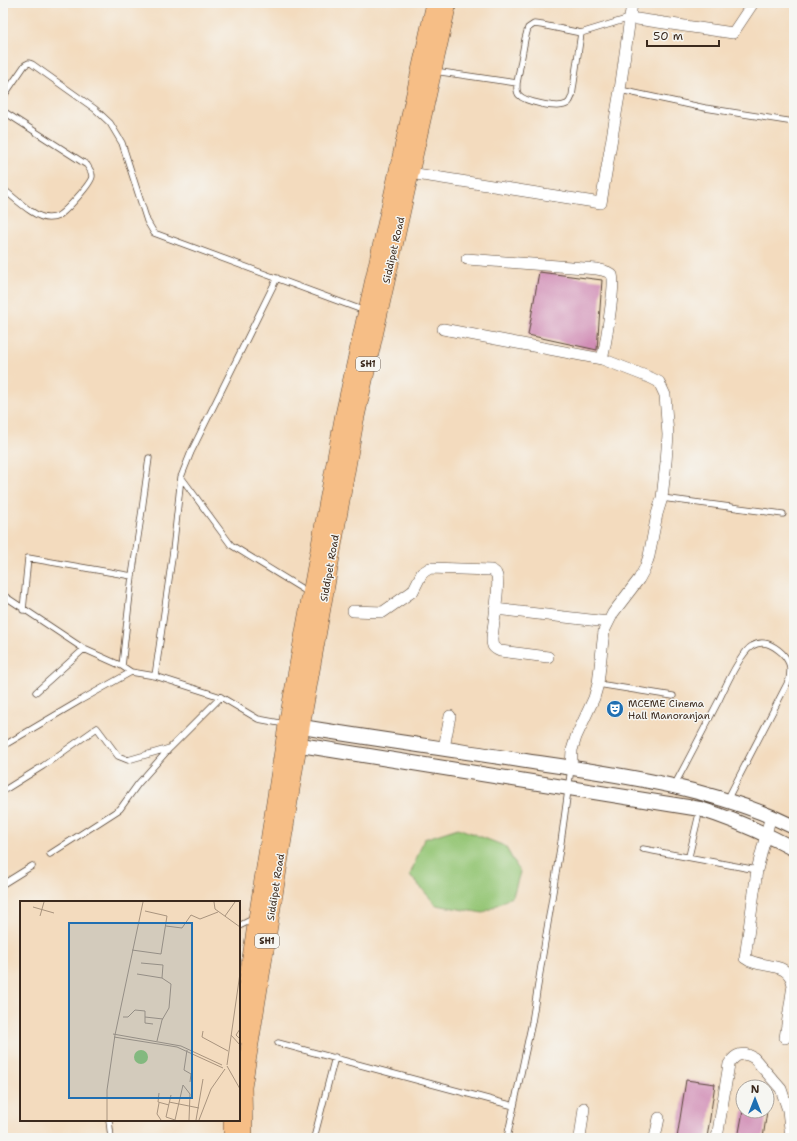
<svg xmlns="http://www.w3.org/2000/svg" width="797" height="1141" font-family="'Shantell Sans',sans-serif">
  <style>
    .green { fill: #95c676; stroke: #68784a }
    .building { fill: #d18eb6 }
    .lines { fill: none; stroke-linecap: round; stroke-linejoin: round }
    .service-casing { stroke: #574536; stroke-width: 7 }
    .minor-casing { stroke: #574536; stroke-width: 12 }
    .tertiary-casing { stroke: #574536; stroke-width: 16 }
    .primary-casing { stroke: #574536; stroke-width: 18 }
    .service { stroke: #fff; stroke-width: 5.5 }
    .minor { stroke: #fff; stroke-width: 11 }
    .tertiary { stroke: #fff; stroke-width: 14 }
    .primary { stroke: #f6be86; stroke-width: 17 }
    .labels { text-anchor: middle; stroke-width: 3; stroke-linejoin: round; paint-order: stroke }
    .shield { fill: #f6f6f2; stroke: #73675e; stroke-width: 1 }
    .shield-label { font-size: 9px; font-weight: bold; fill: #3b2a1e }
    .street-label { font-size: 10px; fill: #3b2a1e; stroke: #f6f6f2 }
    .poi-label { font-size: 10px; fill: #3b2a1e; stroke: #f6f6f2; text-anchor: start }
    .inset-road { fill: none; stroke: #a9947e; stroke-width: 1 }
    .view { fill: #1f6fb2; fill-opacity: 0.15; stroke: #1f6fb2; stroke-width: 2 }
    .inset-edge { fill: none; stroke: #3b2a1e; stroke-width: 2 }
  </style>
  <rect width="100%" height="100%" fill="#f6f6f2"/>
  <filter id="ink" filterUnits="userSpaceOnUse"><feTurbulence type="fractalNoise" baseFrequency=".025" numOctaves="2"/><feDisplacementMap in="SourceGraphic" scale="8" xChannelSelector="R" yChannelSelector="G"/><feConvolveMatrix kernelMatrix="1 2 1 2 8 2 1 2 1" color-interpolation-filters="sRGB"/></filter>
  <filter id="wash" filterUnits="userSpaceOnUse"><feTurbulence type="fractalNoise" baseFrequency=".012" numOctaves="4" result="noise"/><feDisplacementMap in="SourceGraphic" scale="16" xChannelSelector="R" yChannelSelector="G"/><feGaussianBlur stdDeviation="0.9" result="paint"/><feColorMatrix in="noise" values="0 0 0 0 0 0 0 0 0 0 0 0 0 0 0 0 0 1.4 0 .05"/><feComposite in="paint" operator="in"/></filter>
  <g filter="url(#wash)">
    <rect width="100%" height="100%" fill="#f3dbbe"/>
    <path class="green" d="M458 828 505 846 520 872 513 896 483 913 436 905 410 875 424 839Z"/>
    <g id="blocks">
      <path class="building" d="M539 272 602 280 597 350 528 335Z
        M686 1080 715 1084 707 1138H677Z
        M743 1111H767L763 1138H738Z"/>
    </g>
  </g>
  <g filter="url(#ink)">
    <use href="#blocks" fill-opacity="0" stroke="#574536" stroke-width="1"/>
    <g class="lines">
      <defs>
        <path id="service" d="M434 71 517 83C517 88 516 92 519 95 525 102 556 108 564 105 569 104 570 101 572 96L581 33 630 18
          M517 83 525 39 528 28 534 24 542 25 581 33
          M620 90 705 108 794 122
          M3 97 25 65 29 63 32 64 95 109 110 123 122 143 147 221 154 233 365 311
          M3 111 87 165C89 169 92 171 92 176 92 183 65 212 58 216 56 217 52 218 49 218 35 219 14 197 3 189
          M277 278 191 452 181 477 231 545 309 593
          M662 498 783 514
          M3 595 84 649 122 666 131 672 155 676 221 697 258 719 285 724
          M23 610 28 558 132 576
          M122 666 132 576 142 510 149 458
          M155 676 173 551 181 477
          M598 684 673 696
          M36 692 84 649
          M3 746 81 700 131 672
          M674 786C689 758 704 729 719 700 725 687 741 652 752 646 763 639 773 645 782 653 791 663 791 668 789 680L727 800
          M3 791 43 766 97 728 118 756 128 760 170 748 221 697
          M643 849 757 870
          M50 854 120 809 138 784 169 749
          M689 856 698 818
          M3 884 32 866
          M239 926 255 918
          M278 1043 514 1106
          M109 1120 111 1138
          M314 1138 335 1057
          M507 1138 532 1022 561 842 571 768"/>
        <path id="minor" d="M630 18 733 33 753 3
          M410 173 601 203 620 90 632 3
          M467 259 597 269C602 270 609 271 612 275 616 283 605 348 602 359
          M443 329 602 359 651 378 659 382 665 395 668 435 666 462 662 498 657 514 649 556 645 568 639 579 613 613 604 631 598 684 594 698 576 737 572 750 571 767
          M495 609 608 622
          M353 611 383 612 413 591 422 573 430 568 491 570C494 571 496 572 497 576 500 589 493 624 492 639 492 646 493 648 500 651L548 657
          M444 748 450 716
          M771 815 757 870 745 958C760 970 789 959 793 985L785 1038
          M580 1138 584 1108
          M655 1138 659 1118
          M717 1138 729 1064C735 1054 744 1051 754 1058L781 1089 788 1110 791 1138"/>
        <path id="tertiary" d="M290 725C373 739 456 750 539 763 623 775 718 789 794 827
          M288 743 700 809C733 819 764 833 794 849"/>
        <path id="primary" d="M239 1035 287 725 343 419 435 3
          M232 1120V1138
          M244 1138 243 1087 301 727 355 421 448 3"/>
      </defs>
      <use href="#service" class="service-casing"/>
      <use href="#minor" class="minor-casing"/>
      <use href="#tertiary" class="tertiary-casing"/>
      <use href="#primary" class="primary-casing"/>
      <use href="#service" class="service"/>
      <use href="#minor" class="minor"/>
      <use href="#tertiary" class="tertiary"/>
      <use href="#primary" class="primary"/>
    </g>
  </g>
  <defs>
    <symbol id="theatre-disc" viewBox="-11 -11 22 22"><circle r="9.5" fill="#1f6fb2" stroke="#f6f6f2"/><path d="M-5-5.5Q0-4 5-5.5V0Q5 5 0 6Q-5 5-5 0ZM-3.3-2.5H-1v1.5H-3.3ZM1-2.5H3.3v1.5H1ZM-2.8 1Q0 5.5 2.8 1Z" fill="#fff"/></symbol>
  </defs>
  <g fill-rule="evenodd">
    <use href="#theatre-disc" x="605" y="699" width="20" height="20"/>
  </g>
  <g class="labels">
    <g class="shield">
      <rect x="356" y="357" width="24" height="14" rx="3"/>
      <rect x="255" y="934" width="24" height="14" rx="3"/>
    </g>
    <g class="shield-label">
      <text x="368" y="367">SH1</text>
      <text x="267" y="944">SH1</text>
    </g>
    <g class="street-label">
      <text transform="translate(393 250) rotate(-77)" y="4">Siddipet Road</text>
      <text transform="translate(329 568) rotate(-80)" y="4">Siddipet Road</text>
      <text transform="translate(275 887) rotate(-81)" y="4">Siddipet Road</text>
    </g>
    <g class="poi-label">
      <text x="628" y="707">MCEME Cinema<tspan x="628" dy="12">Hall Manoranjan</tspan></text>
    </g>
  </g>
  <g transform="translate(20 901)">
    <rect width="220" height="220" fill="#f3dbbe"/>
    <path d="M114 156a7 7 0 1 1 14 0a7 7 0 1 1-14 0Z" fill="#95c676"/>
    <path class="inset-road" d="M194 1 195 8 220 26M13 6 34 12M20 15 24 1M205 15 215 1M146 25 162 27 171 14 180 18 198 11M112 49 141 53 147 15 125 10M121 62 143 64 142 77M117 73 142 77 151 83 149 107 142 119 137 140M103 116H108L115 109 125 110V122L133 123M125 116 143 118M220 128 216 134 220 138M183 130 182 136 208 150M93 133 161 145 202 164M211 134 220 144M94 136 157 146 203 167M167 149 164 169 171 173 170 181M207 164 220 72M207 165 220 188M139 192 138 201 149 204M151 194 146 216 155 219M149 201 179 207M139 202 137 213 141 219M87 219V189L95 134 123 1M155 219 163 184 170 193 169 219M176 219 183 178M179 219 191 188 205 168"/>
    <path class="view" d="M49 22H172V197H49Z"/>
    <rect width="220" height="220" class="inset-edge"/>
  </g>
  <rect width="797" height="1141" fill="none" stroke="#f6f6f2" stroke-width="16"/>
  <g transform="translate(755 1099)"><circle r="19" fill="#f6f6f2" stroke="#aba49d"/>
  <path d="M0-3L7 15L0 10L-7 15Z" fill="#1f6fb2"/>
  <text y="-6" font-size="11" font-weight="bold" text-anchor="middle" fill="#3b2a1e">N</text>
  </g>
  <path d="M647 40v6h72v-6" fill="none" stroke="#3b2a1e" stroke-width="2"/>
  <text x="653" y="40" font-size="12" fill="#3b2a1e" stroke="#f6f6f2" stroke-width="3" paint-order="stroke">50 m</text>
</svg>
